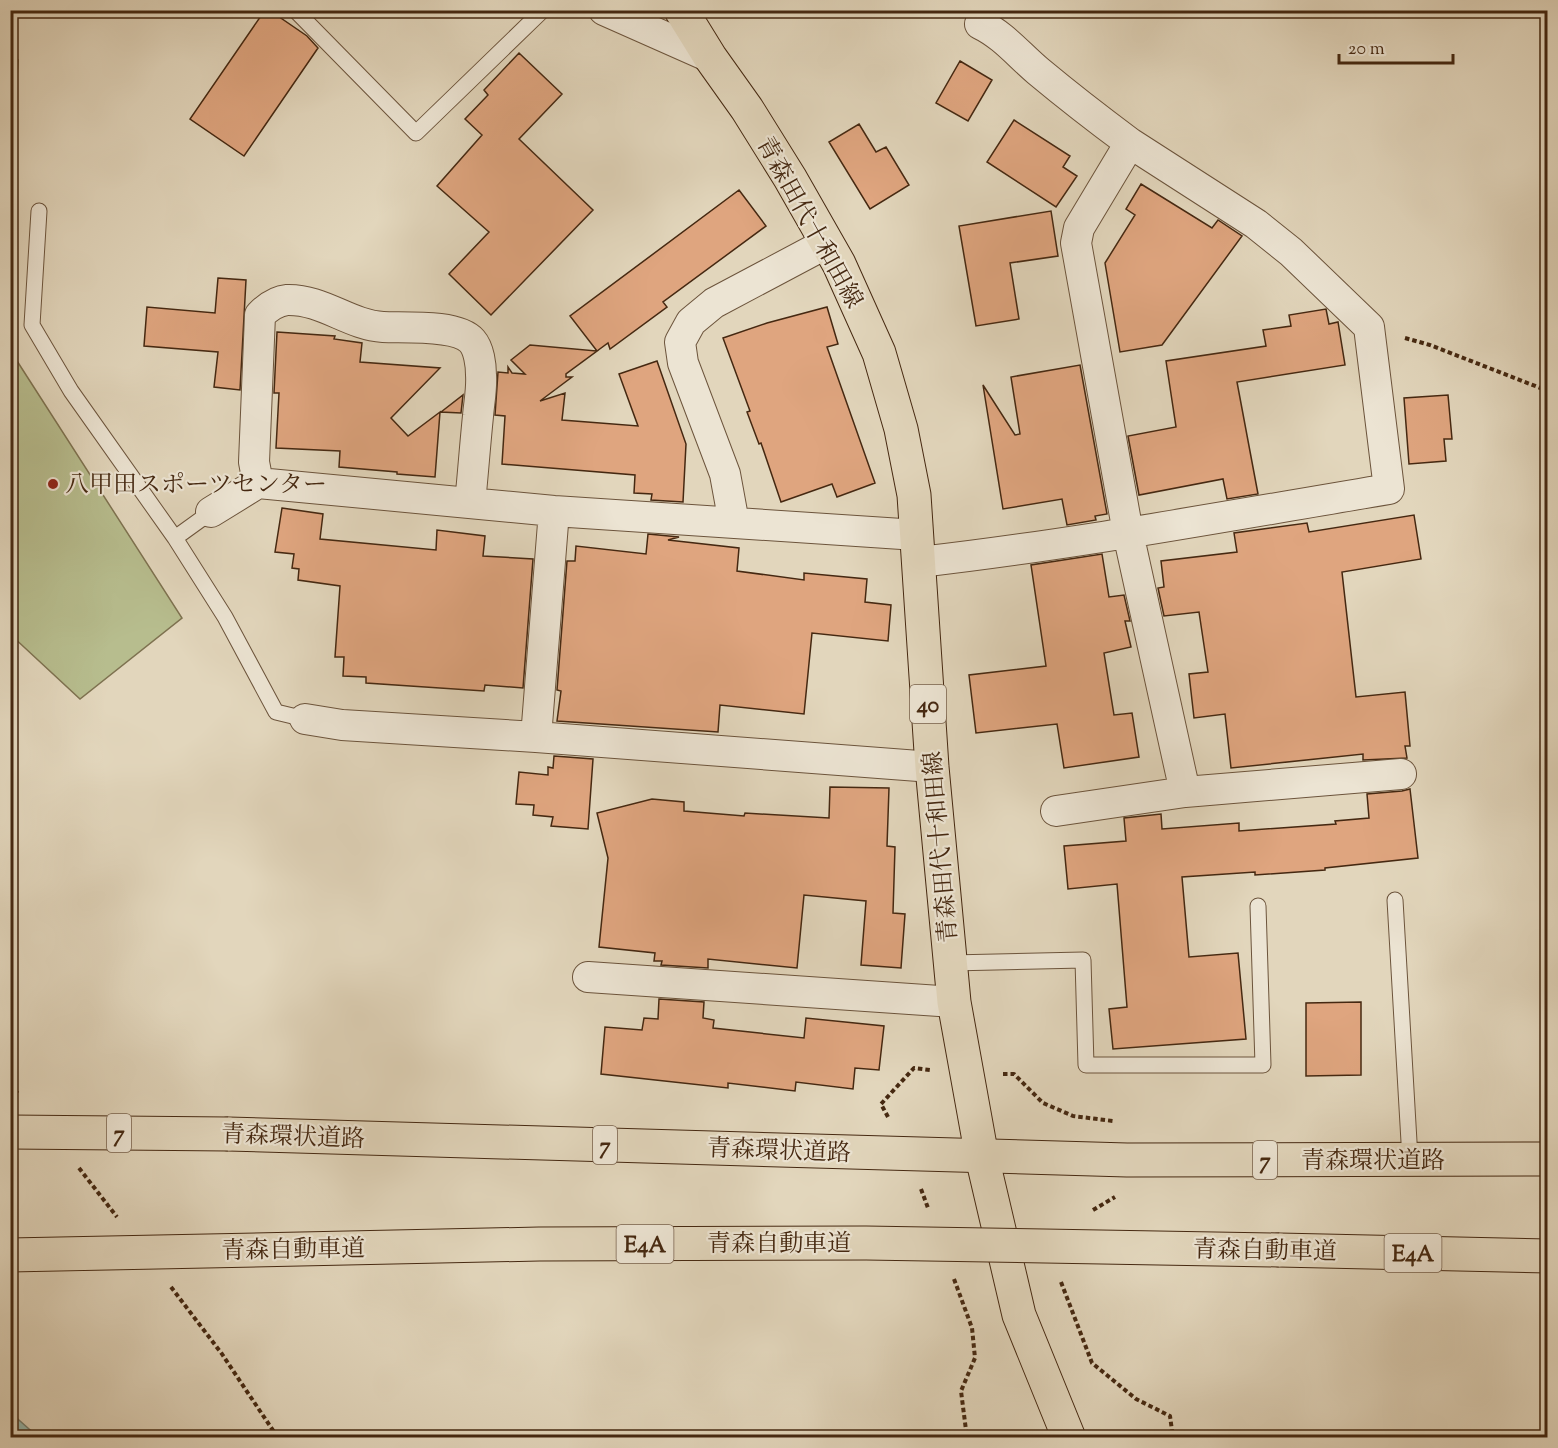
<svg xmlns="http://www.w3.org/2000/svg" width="1558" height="1448" font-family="'Sorts Mill Goudy','Noto Serif JP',serif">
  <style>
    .green { fill: #b7bd8e; stroke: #7e7250; stroke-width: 1.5 }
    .water { fill: #95b9af; stroke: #757f70; stroke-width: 1.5 }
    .building { fill: #dfa57f; stroke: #452811; stroke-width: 1.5 }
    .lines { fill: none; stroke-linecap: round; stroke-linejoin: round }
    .lane-casing { stroke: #6c543c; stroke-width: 17 }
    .street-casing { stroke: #6c543c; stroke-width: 32 }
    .primary-casing { stroke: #452811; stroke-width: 35 }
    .highway-casing { stroke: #452811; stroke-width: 35 }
    .path { stroke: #452811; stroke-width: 4; stroke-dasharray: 4.5 3; stroke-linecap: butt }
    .lane { stroke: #ece4d3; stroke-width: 15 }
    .street { stroke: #ece4d3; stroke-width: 30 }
    .primary { stroke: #e2d6bc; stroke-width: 33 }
    .highway { stroke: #e2d6bc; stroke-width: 33 }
    .highway-bridge-casing { stroke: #452811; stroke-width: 35; stroke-linecap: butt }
    .highway-bridge { stroke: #e2d6bc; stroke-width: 33 }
    .poi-dot { fill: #8f2418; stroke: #ece4d3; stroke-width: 2 }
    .labels { text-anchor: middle; stroke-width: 4.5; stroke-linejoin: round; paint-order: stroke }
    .shield { fill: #ece4d3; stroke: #77604b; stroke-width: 1.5 }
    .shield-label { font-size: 22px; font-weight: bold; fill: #452811 }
    .street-label { font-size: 24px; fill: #452811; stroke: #ece4d3 }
    .poi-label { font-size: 24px; fill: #452811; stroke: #ece4d3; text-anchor: start }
  </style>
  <rect width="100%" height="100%" fill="#e2d6bc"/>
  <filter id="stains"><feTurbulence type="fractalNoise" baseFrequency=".00333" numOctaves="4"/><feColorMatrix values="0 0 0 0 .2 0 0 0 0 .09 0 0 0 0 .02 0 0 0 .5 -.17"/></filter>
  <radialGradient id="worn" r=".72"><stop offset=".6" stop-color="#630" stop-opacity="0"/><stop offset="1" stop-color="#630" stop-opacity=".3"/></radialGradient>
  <path class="green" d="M11 59 18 60 11 189 10 59Z
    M10 350 182 618 80 699 11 635Z"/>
  <path class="water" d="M10 1413H11L38 1437H11Z"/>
  <path class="building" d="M265 10H269L307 36 318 48 244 156 190 119Z
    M519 53 562 94 519 139 593 210 491 315 449 274 489 232 437 186 482 135 465 119 488 95 484 90Z
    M960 61 992 80 968 121 936 103Z
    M1014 120 1070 156 1063 167 1077 176 1056 207 987 162Z
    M859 124 876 152 886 147 909 185 870 209 829 142Z
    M1141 184 1212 228 1218 220 1242 236 1162 345 1120 352 1105 263 1135 215 1126 209Z
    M739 190 766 226 663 302 667 307 610 349 608 343 597 351 570 316Z
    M1051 211 1058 256 1010 263 1019 319 976 326 959 226Z
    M218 278 246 280 240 390 214 387 218 352 144 346 147 307 215 313Z
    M827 307 838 344 827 347 875 483 837 497 832 484 781 502 761 443 759 444 747 412 750 411 723 338 767 323Z
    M1326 309 1329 324 1338 322 1345 365 1237 382 1258 494 1227 499 1223 479 1139 495 1128 436 1176 427 1166 361 1266 346 1263 330 1291 326 1289 315Z
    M277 332 335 336 334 339 362 343 360 362 440 368 391 418 408 436 440 412 435 477 397 474V472L339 467 340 451 276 448 279 393H274Z
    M530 345 597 351 566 374V377H572L540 401 565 393 562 420 638 426 619 374 657 361 686 444 683 502 651 500 652 494 634 493 635 475 502 464 505 416 495 415 498 372 508 373V367L512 373 525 374 511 360Z
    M1080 365 1107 514 1095 516 1096 520 1067 525 1062 499 1003 509 983 385 1015 435 1020 434 1011 377Z
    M463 395 461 413 441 412Z
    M1448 395 1452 439H1444L1446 461 1409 464 1404 398Z
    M282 508 323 514 320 539 436 550 437 530 485 536 483 556 533 559 523 688 485 685 484 691 366 683V677L343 676 344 657H335L340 586 298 580 299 569 292 568 294 554 275 552Z
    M1414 515 1421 559 1342 572 1356 697 1405 692 1410 746H1405L1407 758 1363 760V754L1231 768 1225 714 1194 718 1189 674 1208 672 1199 612 1164 616 1158 588 1164 587 1161 561 1237 552 1234 533 1307 523 1309 532Z
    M648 534 679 537 668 540 739 548 737 571 804 580V573L867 579 865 602 891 605 888 641 812 633 804 714 720 705 718 732 557 721 561 691 557 690 567 561H575L576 546 646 554Z
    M1102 554 1109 597 1124 595 1130 621H1125L1131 647 1104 653 1114 715 1132 713 1139 757 1064 768 1057 724 976 733 969 675 1046 666 1031 565Z
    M554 756 593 759 588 829 551 826 553 817 533 815 534 805 516 804 519 772 548 775V767L553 768Z
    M830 787 889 788 887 846 895 847 893 913 905 914 901 968 861 965 866 901 804 895 797 968 708 959V968L661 965 662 961H654L655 953 599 947 608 858 597 813 652 799 684 802V811L744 816 745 813 829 818Z
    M1410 789 1418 858 1325 868V870L1255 875V872L1182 877 1189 957 1238 953 1246 1039 1113 1049 1109 1009 1127 1007 1117 884 1068 889 1064 846 1126 841 1124 818 1161 814 1162 829 1239 823V831L1336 824 1335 821 1369 818 1367 794 1402 791Z
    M659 999 704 1002 703 1018 714 1020 713 1028 804 1038 806 1018 884 1026 879 1070 855 1068 853 1089 796 1082 795 1091 728 1083V1088L601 1074 605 1027 642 1030 644 1018 658 1019Z
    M1361 1002V1075L1306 1076V1003Z"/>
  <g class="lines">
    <defs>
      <path id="lane" d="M295 10 416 133 543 10
        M39 211 32 325 71 391 175 538 225 617 276 712 305 719
        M175 538 211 512
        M1395 900 1410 1159
        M951 963 1083 960 1086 1065H1263L1258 906"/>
      <path id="street" d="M604 10 710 57
        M980 24C1003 35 1019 55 1038 71 1068 96 1099 120 1130 143
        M258 483 254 462 260 315C268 307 276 301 287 300 323 299 349 325 383 327 404 328 457 324 472 341 479 349 481 365 481 375 482 389 479 403 478 416 475 445 473 474 470 503
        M211 512 258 483 554 511 917 535
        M734 523 725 474 683 363 680 342 691 322 714 303 827 243
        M920 562C1077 544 1233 515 1389 489L1369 327 1291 252 1256 224 1130 143 1079 228 1076 243 1128 533 1185 792
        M305 719 342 725 536 737 932 767
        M536 737 554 511
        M1056 811 1185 792 1401 774
        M588 977 954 1002"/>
      <path id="primary" d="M681 10 710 57 747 109 790 178 839 264 879 353 901 429 914 495 932 767 954 1002 982 1157 1019 1315 1069 1438"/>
      <path id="highway" d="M228 1134 1127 1160 1548 1159
        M1279 1250 1548 1256"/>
    </defs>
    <use href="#lane" class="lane-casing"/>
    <use href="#street" class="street-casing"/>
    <use href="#primary" class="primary-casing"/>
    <use href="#highway" class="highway-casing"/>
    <path class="path" d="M1405 338 1430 345 1548 391
      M1003 1074H1014L1043 1103 1073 1116 1113 1121
      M10 1084 19 1095
      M888 1117 881 1104 914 1068 930 1070
      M79 1168 117 1217
      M921 1189 928 1208
      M1093 1210 1115 1197
      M954 1279 972 1328 975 1358 961 1391 967 1438
      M1061 1282 1092 1363 1136 1399 1170 1416 1173 1438
      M171 1287 222 1354 278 1438"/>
    <use href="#lane" class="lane"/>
    <use href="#street" class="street"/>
    <use href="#primary" class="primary"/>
    <use href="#highway" class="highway"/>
    <defs>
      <path id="highway-bridge" d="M10 1132 228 1134
        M10 1255 539 1244 866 1243 1279 1250"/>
    </defs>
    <use href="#highway-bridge" class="highway-bridge-casing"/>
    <use href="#highway-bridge" class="highway-bridge"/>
  </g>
  <circle class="poi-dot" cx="53" cy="484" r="6"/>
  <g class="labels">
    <g class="shield">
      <rect x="910" y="685" width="36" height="38" rx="4.5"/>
      <rect x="107" y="1114" width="24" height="38" rx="4.5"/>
      <rect x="593" y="1126" width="24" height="38" rx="4.5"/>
      <rect x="1253" y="1141" width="24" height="38" rx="4.5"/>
      <rect x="616.5" y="1225" width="57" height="38" rx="4.5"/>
      <rect x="1384.5" y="1234" width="57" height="38" rx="4.5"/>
    </g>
    <g class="shield-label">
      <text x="928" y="712">40</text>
      <text x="119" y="1141">7</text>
      <text x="605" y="1153">7</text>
      <text x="1265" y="1168">7</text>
      <text x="645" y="1252">E4A</text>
      <text x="1413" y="1261">E4A</text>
    </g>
    <g class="street-label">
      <text transform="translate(810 222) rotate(61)" y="8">青森田代十和田線</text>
      <text transform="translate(940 847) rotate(-95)" y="8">青森田代十和田線</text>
      <text transform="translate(293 1136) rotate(2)" y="8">青森環状道路</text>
      <text transform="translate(779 1150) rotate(2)" y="8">青森環状道路</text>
      <text x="1373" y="1168">青森環状道路</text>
      <text x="779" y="1251">青森自動車道</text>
      <text transform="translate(293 1249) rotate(-1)" y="8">青森自動車道</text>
      <text transform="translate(1265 1250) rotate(1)" y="8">青森自動車道</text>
    </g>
    <g class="poi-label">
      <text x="65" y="492">八甲田スポーツセンター</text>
    </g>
  </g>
  <rect width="1558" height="1448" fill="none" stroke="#e2d6bc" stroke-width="36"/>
  <rect x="12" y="12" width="1534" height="1424" fill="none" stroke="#452811" stroke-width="3"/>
  <rect x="18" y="18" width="1522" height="1412" fill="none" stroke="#452811" stroke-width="1.5"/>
  <path d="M1339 54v9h114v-9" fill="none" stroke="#452811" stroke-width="3"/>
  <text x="1348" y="54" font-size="18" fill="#452811" stroke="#ece4d3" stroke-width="4.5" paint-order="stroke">20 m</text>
  <rect width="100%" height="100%" filter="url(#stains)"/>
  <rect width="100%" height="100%" fill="url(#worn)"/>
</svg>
